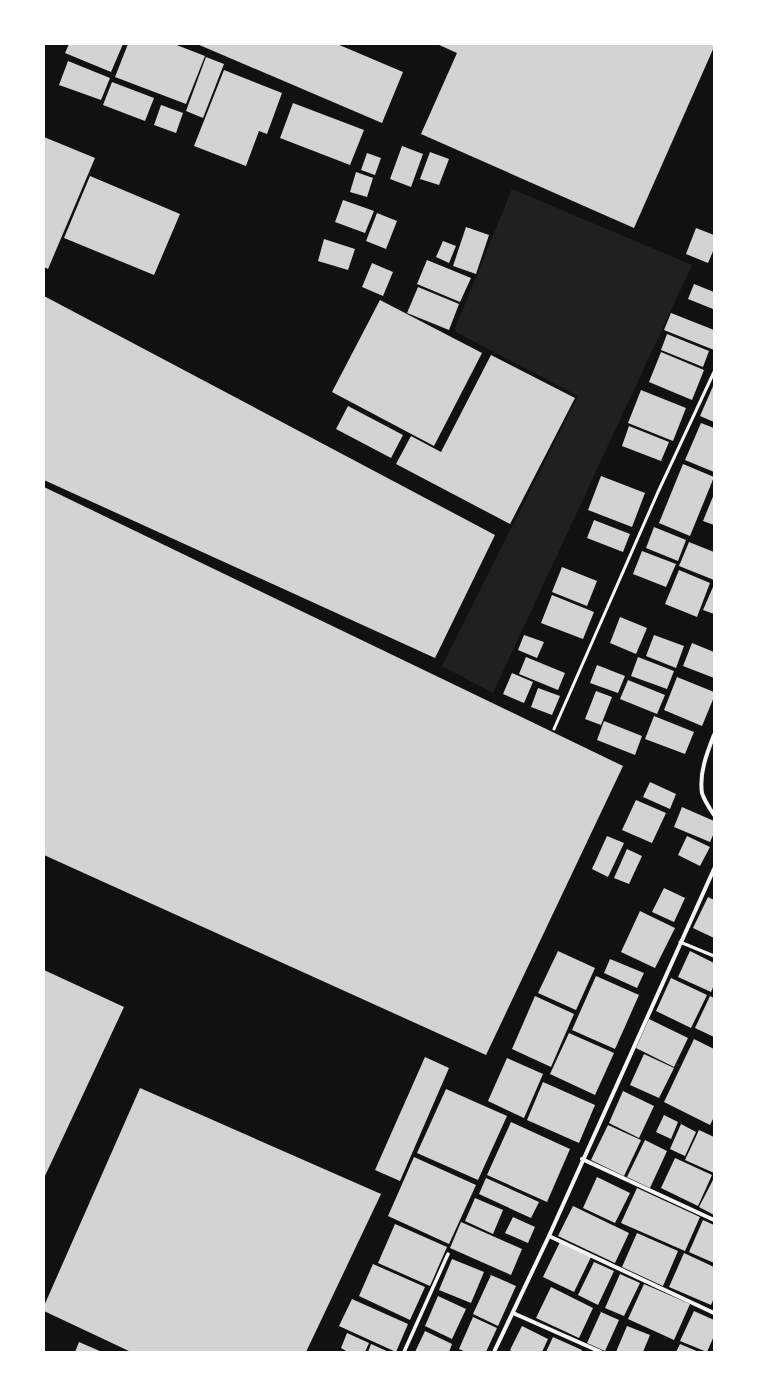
<svg xmlns="http://www.w3.org/2000/svg" width="758" height="1396" font-family="'Public Sans',sans-serif">
  <style>
    .green { fill: #202020 }
    .building { fill: #d3d3d3 }
    .lines { fill: none; stroke-linecap: round; stroke-linejoin: round }
    .service { stroke: #f5f5f5; stroke-width: 3 }
    .pedestrian { stroke: #f5f5f5; stroke-width: 3.5 }
    .minor { stroke: #f5f5f5; stroke-width: 4 }
  </style>
  <rect width="100%" height="100%" fill="#111"/>
  <path class="green" d="M512 189 692 265 493 693 442 666 578 396 454 331Z"/>
  <path class="building" d="M69 44H123L111 72 65 53Z
    M128 44H174L205 56 186 104 115 77Z
    M197 44H337L403 72 382 123Z
    M437 44H714V47L634 228 421 134 457 53Z
    M206 57 224 64 203 118 186 111Z
    M68 61 110 78 101 100 59 85Z
    M224 70 282 93 267 134 259 131 246 166 194 146Z
    M112 82 154 98 145 121 103 105Z
    M293 103 364 130 350 165 280 138Z
    M161 105 183 113 176 133 154 125Z
    M44 137 95 158 48 269 44 267Z
    M402 146 423 154 411 187 390 179Z
    M430 152 449 159 439 185 420 179Z
    M367 153 381 158 375 175 361 170Z
    M356 172 373 178 367 197 350 192Z
    M90 176 180 214 154 275 64 238Z
    M343 200 374 211 365 233 335 222Z
    M377 213 397 221 386 249 366 241Z
    M466 227 489 235 476 274 453 266Z
    M696 228 714 235V249L708 263 686 254Z
    M324 239 355 249 348 270 318 261Z
    M443 241 456 246 449 263 436 257Z
    M427 260 471 278 460 302 417 284Z
    M372 263 393 272 383 296 362 287Z
    M694 284 714 292 713 309 688 299Z
    M418 287 459 304 449 330 407 313Z
    M44 296 495 535 435 658 44 480Z
    M380 300 482 353 434 446 332 392Z
    M671 313 714 330V350L664 330Z
    M667 334 709 351 703 367 661 350Z
    M661 352 704 370 692 400 649 382Z
    M491 355 575 398 510 524 396 464 411 436 441 452Z
    M714 384V422L700 416Z
    M641 390 686 408 673 441 628 423Z
    M348 406 403 435 391 458 336 429Z
    M701 423 714 428V472L685 460Z
    M629 426 669 442 661 461 622 446Z
    M683 464 714 477 690 536 659 523Z
    M601 476 645 493 632 527 588 510Z
    M44 487 623 766 486 1055 44 855Z
    M714 494V525L703 521Z
    M594 520 630 534 623 552 587 538Z
    M654 527 686 540 678 561 646 548Z
    M689 542 714 552V580L679 566Z
    M642 551 676 564 666 587 633 574Z
    M562 567 597 581 587 606 552 592Z
    M679 570 710 583 697 617 665 604Z
    M713 587H714V614L703 610Z
    M552 595 594 612 583 639 541 623Z
    M620 617 647 628 636 654 610 643Z
    M524 635 544 642 537 658 518 650Z
    M654 635 684 646 676 668 646 656Z
    M692 643 714 652V678L683 666Z
    M526 657 565 673 558 690 519 674Z
    M638 657 674 671 667 689 631 676Z
    M597 665 625 676 618 693 590 683Z
    M512 673 533 682 524 703 503 694Z
    M677 677 714 692V697L702 726 664 710Z
    M628 680 665 695 657 714 620 699Z
    M538 688 560 696 552 715 531 707Z
    M596 691 612 697 601 725 585 719Z
    M654 716 694 732 685 754 645 739Z
    M604 721 642 736 635 755 597 740Z
    M650 782 676 794 670 809 643 797Z
    M636 800 666 813 652 843 622 830Z
    M682 807 714 821V833L710 842 674 827Z
    M607 836 624 843 608 877 592 869Z
    M687 836 710 847 700 866 678 855Z
    M627 849 642 856 629 884 614 878Z
    M664 888 685 898 674 922 652 912Z
    M708 897 714 900V938L693 928Z
    M640 911 675 928 655 968 621 952Z
    M558 951 595 968 576 1010 538 993Z
    M690 951 714 963V985L711 992 678 977Z
    M610 959 644 973 637 988 604 973Z
    M44 970 124 1007 44 1178Z
    M596 976 639 995 615 1049 572 1030Z
    M671 978 707 995 691 1028 656 1011Z
    M535 996 574 1014 551 1067 512 1049Z
    M710 996 714 998V1037L695 1028Z
    M649 1019 688 1038 674 1067 636 1048Z
    M569 1033 614 1053 595 1095 550 1074Z
    M694 1039 714 1049V1117L710 1125 664 1102Z
    M644 1054 674 1068 659 1098 630 1085Z
    M425 1057 449 1068 400 1181 375 1170Z
    M507 1058 543 1074 524 1118 488 1101Z
    M543 1082 595 1105 579 1143 527 1120Z
    M140 1088 381 1194 306 1352H131L44 1311V1306Z
    M446 1089 507 1116 478 1180 417 1153Z
    M623 1091 654 1106 639 1138 609 1123Z
    M664 1115 678 1122 671 1139 656 1132Z
    M511 1122 570 1149 547 1202 487 1175Z
    M681 1124 696 1132 685 1156 670 1149Z
    M608 1125 641 1140 624 1176 591 1160Z
    M699 1130 714 1137V1173L685 1160Z
    M645 1140 667 1151 650 1188 627 1177Z
    M414 1157 476 1185 449 1244 388 1216Z
    M675 1158 712 1175 698 1206 661 1188Z
    M597 1177 630 1193 615 1223 583 1208Z
    M486 1178 539 1202 531 1218 479 1194Z
    M714 1178V1215L699 1207Z
    M637 1188 700 1217 685 1251 621 1223Z
    M475 1198 503 1210 493 1234 465 1221Z
    M573 1206 629 1233 615 1263 558 1236Z
    M513 1217 535 1227 528 1243 505 1233Z
    M703 1220 714 1225V1263L689 1252Z
    M461 1222 522 1249 511 1275 450 1248Z
    M395 1224 447 1247 430 1286 378 1263Z
    M637 1233 678 1251 663 1286 622 1267Z
    M560 1242 591 1257 574 1292 543 1277Z
    M684 1253 714 1267V1298L711 1305 669 1287Z
    M452 1259 484 1272 471 1303 439 1290Z
    M594 1262 614 1271 598 1305 578 1295Z
    M373 1264 425 1287 410 1320 359 1296Z
    M620 1274 640 1283 624 1316 605 1308Z
    M491 1275 516 1286 498 1326 473 1314Z
    M644 1284 690 1304 674 1340 628 1319Z
    M551 1287 593 1308 579 1338 536 1318Z
    M438 1296 466 1309 452 1339 425 1326Z
    M352 1299 408 1324 396 1352 339 1326Z
    M694 1311 714 1320V1336L707 1352 680 1341Z
    M601 1312 619 1320 605 1351 587 1343Z
    M473 1317 497 1328 486 1352H466L459 1349Z
    M522 1326 548 1339 542 1352H513L510 1350Z
    M627 1326 650 1335 643 1352H616Z
    M425 1331 452 1344 449 1352H415Z
    M347 1333 369 1343 365 1352H348L341 1348Z
    M553 1337 582 1350 581 1352H546Z
    M79 1342 102 1352H75Z
    M371 1344 389 1352H368Z
    M680 1344 699 1352H676Z"/>
  <g class="lines">
    <path class="service" d="M554 729 658 492 714 372
      M680 942 714 956"/>
    <path class="pedestrian" d="M404 1352 448 1254"/>
    <path class="minor" d="M714 735C707 753 699 773 702 793 704 800 710 809 714 815
      M582 1159 714 1220
      M549 1236 714 1313
      M513 1313 601 1352
      M494 1352 549 1236 714 869"/>
  </g>
  <rect width="758" height="1396" fill="none" stroke="#ffffff" stroke-width="90"/>
</svg>
